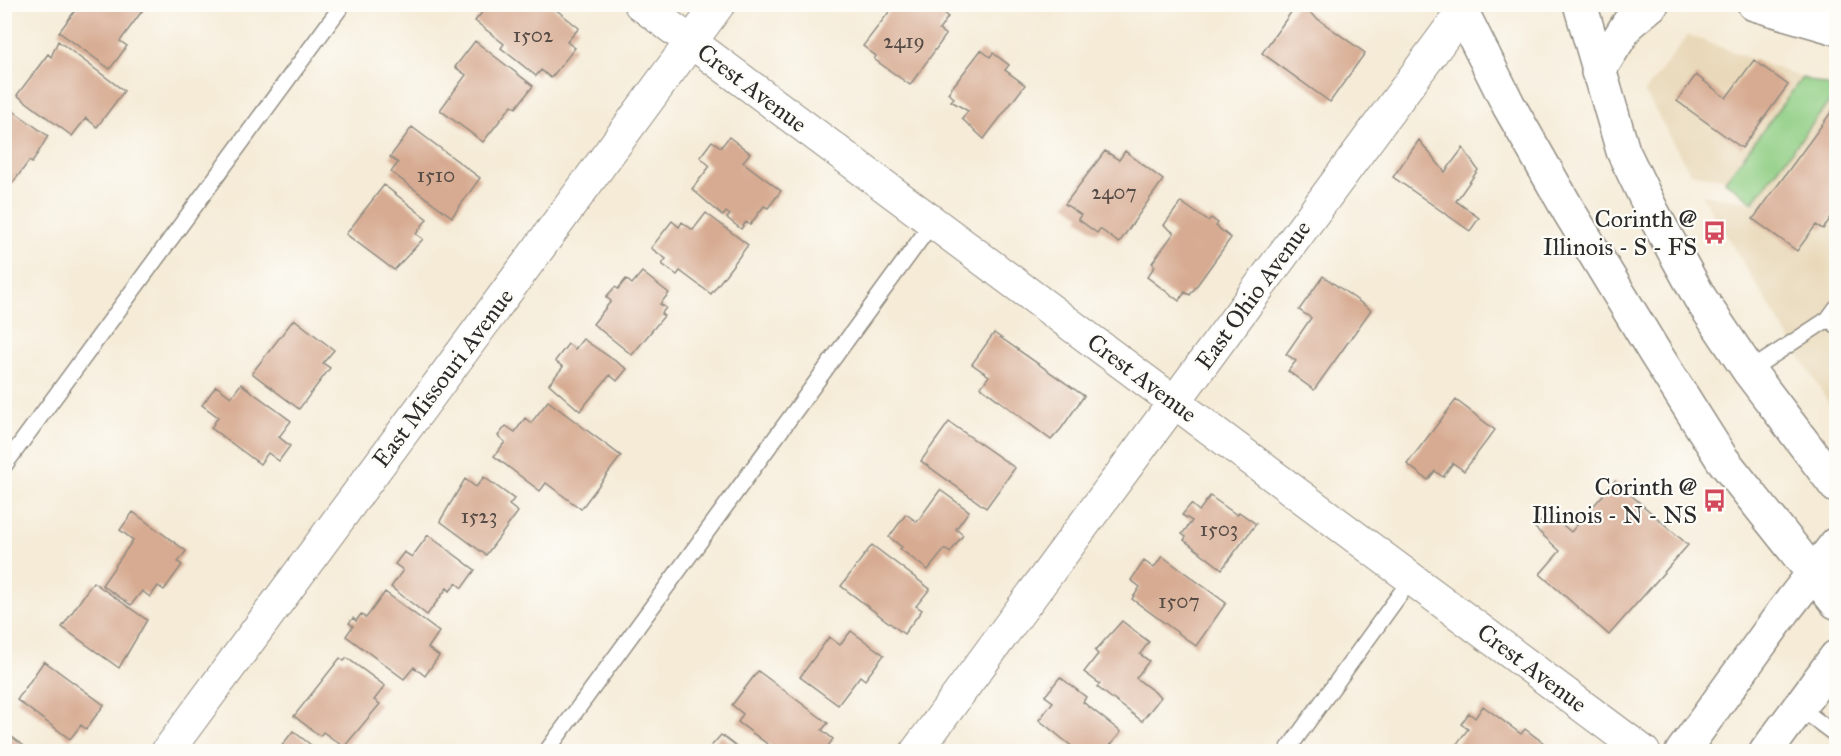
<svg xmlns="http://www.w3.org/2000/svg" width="1841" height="756" font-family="'IM FELL Great Primer',serif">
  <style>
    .built { fill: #e9d9ba }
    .green { fill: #90ce84; stroke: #5e7c58; stroke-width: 1.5 }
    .building { fill: #d7ab92 }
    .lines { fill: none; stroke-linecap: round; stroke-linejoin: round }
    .lane-casing { stroke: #908b81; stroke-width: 18 }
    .street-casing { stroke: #908b81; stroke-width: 34 }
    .secondary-casing { stroke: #908b81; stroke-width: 36 }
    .lane { stroke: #fff; stroke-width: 15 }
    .street { stroke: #fff; stroke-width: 32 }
    .secondary { stroke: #fff; stroke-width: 33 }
    .labels { text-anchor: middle; stroke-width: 4.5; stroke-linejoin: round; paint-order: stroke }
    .number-label { font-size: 21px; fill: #564b45 }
    .street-label { font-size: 24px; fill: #2b2b2b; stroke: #fdfcf7 }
    .poi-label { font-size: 24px; fill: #2b2b2b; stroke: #fdfcf7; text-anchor: end }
  </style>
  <rect width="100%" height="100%" fill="#fdfcf7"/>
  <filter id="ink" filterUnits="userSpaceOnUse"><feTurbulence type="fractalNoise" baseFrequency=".0167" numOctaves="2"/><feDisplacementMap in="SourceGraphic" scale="12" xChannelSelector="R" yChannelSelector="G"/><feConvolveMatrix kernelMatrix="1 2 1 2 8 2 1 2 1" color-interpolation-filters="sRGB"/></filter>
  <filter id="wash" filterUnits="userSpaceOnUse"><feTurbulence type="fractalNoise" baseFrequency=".008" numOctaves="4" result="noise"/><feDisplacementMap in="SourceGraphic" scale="24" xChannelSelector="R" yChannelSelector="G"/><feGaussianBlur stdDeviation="1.35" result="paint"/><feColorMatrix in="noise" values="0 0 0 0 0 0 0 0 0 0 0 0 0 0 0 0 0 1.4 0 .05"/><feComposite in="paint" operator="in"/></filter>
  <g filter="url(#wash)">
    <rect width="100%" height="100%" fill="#f5ebd7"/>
    <path class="built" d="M1688 35 1802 78 1725 181 1721 178 1690 173 1645 92Z
      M1836 93V408L1831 407 1701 194 1753 202Z"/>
    <path class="green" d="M1802 78 1836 88V93L1753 202 1725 181Z"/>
    <g id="blocks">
      <path class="building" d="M80 4H142L145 7 120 41 127 46 110 69 59 32Z
        M489 4H530L534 8 536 4H549L579 28 567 42 575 48 551 78 541 70 536 76 501 48 504 44 475 21Z
        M895 4H931L948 17 939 30 946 35 910 85 874 59 876 56 863 46Z
        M1297 4 1365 53 1330 102 1262 53Z
        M58 41 124 91 97 127 86 118 72 136 17 95 48 54 51 57Z
        M475 41 533 86 516 108 512 105 483 142 440 110 466 75 455 67Z
        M981 50 990 57 993 53 1009 65 1005 70 1025 85 984 139 962 119 968 111 951 101 954 98 948 93Z
        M1754 60 1788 85 1742 148 1677 101 1696 75 1726 98Z
        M5 105 48 136 32 163 29 161 12 184 4 178Z
        M1832 111 1836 114V210L1823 229 1816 225 1797 251 1753 219Z
        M412 127 480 178 452 217 391 172 398 163 390 157Z
        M729 137 750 153 743 162 781 191 768 208 764 206 750 225 746 222 741 229 727 218 730 215 726 212 723 216 692 189 710 166 700 157 712 141 721 147Z
        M1419 140 1445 172 1463 148 1478 170 1456 201 1479 218 1470 231 1393 177Z
        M1105 151 1119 160 1125 151 1163 180 1119 243 1100 229 1097 233 1078 219 1081 215 1065 204Z
        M384 185 427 219 416 234 423 239 394 270 346 234Z
        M1181 202 1208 221 1211 218 1218 223 1216 226 1231 238 1190 295 1185 292 1179 301 1147 277 1155 266 1152 263 1174 233 1164 225Z
        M706 213 748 245 711 294 680 271 677 275 662 264 666 259 651 248 672 221 679 227 682 222 693 230Z
        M642 272 669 293 660 304 666 308 661 314 664 316 632 355 593 324 611 301 606 297 615 287 618 289 626 279 632 284Z
        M1323 276 1371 310 1314 390 1288 371 1296 361 1286 354 1311 318 1299 310Z
        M294 319 334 350 323 363 330 368 299 409 252 373Z
        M994 333 1084 396 1061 429 1051 440 981 387 989 376 972 364Z
        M583 339 627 369 617 381 610 375 580 411 549 384 563 367 555 361 568 344 575 349Z
        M241 384 291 421 279 437 290 446 279 461 268 453 260 464 211 428 218 417 202 405 216 386 231 397Z
        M1456 400 1495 430 1464 471 1453 463 1443 477 1435 471 1428 480 1407 464Z
        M548 401 621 456 581 509 546 483 540 491 494 456 505 442 498 436 506 426 515 432 525 418 531 423Z
        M949 422 1015 468 986 508 921 461Z
        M484 477 514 499 509 505 518 512 486 555 440 521 465 479 476 487Z
        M1615 481 1688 545 1609 635 1540 574 1560 551 1535 528 1549 513 1571 532Z
        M940 490 969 511 956 529 963 535 950 553 945 549 928 570 900 549 902 547 889 537 906 514 917 522Z
        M1210 496 1237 515 1239 512 1256 524 1222 569 1184 540 1186 537 1182 534 1192 521 1182 515 1191 504 1199 511Z
        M133 512 186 551 178 562 182 565 164 590 158 586 150 597 142 591 131 605 102 585 133 540 120 530Z
        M428 535 475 570 462 588 456 583 450 591 447 588 427 615 391 587 403 570 395 564 404 552 412 557Z
        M872 545 930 589 916 606 922 610 904 634 841 586Z
        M1162 556 1226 603 1196 646 1132 599 1140 587 1131 580 1144 561 1154 568Z
        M93 582 147 620 119 668 62 627Z
        M385 592 439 632 428 648 439 656 425 676 414 667 404 679 346 636 353 626 349 623 353 618 356 621 361 614 366 618Z
        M1122 621 1149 642 1140 654 1149 661 1136 678 1161 697 1142 721 1097 687 1100 684 1084 672 1098 654 1095 651Z
        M851 631 884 655 865 680 860 676 838 705 800 677 829 637 840 645Z
        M340 658 344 661 347 658 385 686 374 700 380 704 344 747 323 732 320 736 294 716Z
        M44 661 104 705 86 729 81 725 70 739 17 700Z
        M758 671 828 723 822 730 833 739 824 752H778L738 722 743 714 732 705Z
        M1060 677 1086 697 1083 702 1121 732 1105 752H1079L1039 720 1053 702 1045 696Z
        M1483 706 1521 734 1525 729 1549 747 1546 752H1465L1456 745 1468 729 1461 724 1469 713 1475 718Z
        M4 731 32 752H4Z
        M293 731 320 752H277Z
        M721 735 743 752H706Z"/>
    </g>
  </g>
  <g filter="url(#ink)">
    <use href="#blocks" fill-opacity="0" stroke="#908b81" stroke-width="1.5"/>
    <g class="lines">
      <defs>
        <path id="lane" d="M1836 308 1828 319 1836 325
          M1749 371 1828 319
          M4 466 343 4
          M1799 707 1836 735
          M546 752 933 222
          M1286 752 1411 579"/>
        <path id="street" d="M640 4 1644 752
          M167 752 719 4
          M916 752 1462 12"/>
        <path id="secondary" d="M1458 4 1509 106 1570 213 1655 353 1722 459 1836 602
          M1580 4 1623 151 1653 213 1700 298 1749 371 1836 486
          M1754 4 1836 28
          M1598 72 1628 24 1652 4
          M1682 752 1784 611 1836 544
          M1766 752 1836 657"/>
      </defs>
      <use href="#lane" class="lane-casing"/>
      <use href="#street" class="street-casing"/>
      <use href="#secondary" class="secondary-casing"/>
      <use href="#lane" class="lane"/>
      <use href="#street" class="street"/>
      <use href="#secondary" class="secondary"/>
    </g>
  </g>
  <defs>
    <symbol id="bus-bare" viewBox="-9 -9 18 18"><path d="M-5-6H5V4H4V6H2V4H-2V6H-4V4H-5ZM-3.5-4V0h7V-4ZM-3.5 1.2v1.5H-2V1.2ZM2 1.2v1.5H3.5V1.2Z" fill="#d1495b" stroke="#fdfcf7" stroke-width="2.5" paint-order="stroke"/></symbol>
  </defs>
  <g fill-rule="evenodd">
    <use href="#bus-bare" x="1698" y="216" width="33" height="33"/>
    <use href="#bus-bare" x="1698" y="484" width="33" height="33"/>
  </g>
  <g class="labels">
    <g class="number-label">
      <text x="533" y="42">1502</text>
      <text x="904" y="48">2419</text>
      <text x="436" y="182">1510</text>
      <text x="1114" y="199">2407</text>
      <text x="479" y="523">1523</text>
      <text x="1219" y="536">1503</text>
      <text x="1179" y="608">1507</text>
    </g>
    <g class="street-label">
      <text transform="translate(752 88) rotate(37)" y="8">Crest Avenue</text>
      <text transform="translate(1253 295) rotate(-54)" y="8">East Ohio Avenue</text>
      <text transform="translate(443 378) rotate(-53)" y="8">East Missouri Avenue</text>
      <text transform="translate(1142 378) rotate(37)" y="8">Crest Avenue</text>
      <text transform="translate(1532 668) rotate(37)" y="8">Crest Avenue</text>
    </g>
    <g class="poi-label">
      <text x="1697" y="227">Corinth @<tspan x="1697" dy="28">Illinois - S - FS</tspan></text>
      <text x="1697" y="495">Corinth @<tspan x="1697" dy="28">Illinois - N - NS</tspan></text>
    </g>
  </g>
  <rect width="1841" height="756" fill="none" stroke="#fdfcf7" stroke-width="24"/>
</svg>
